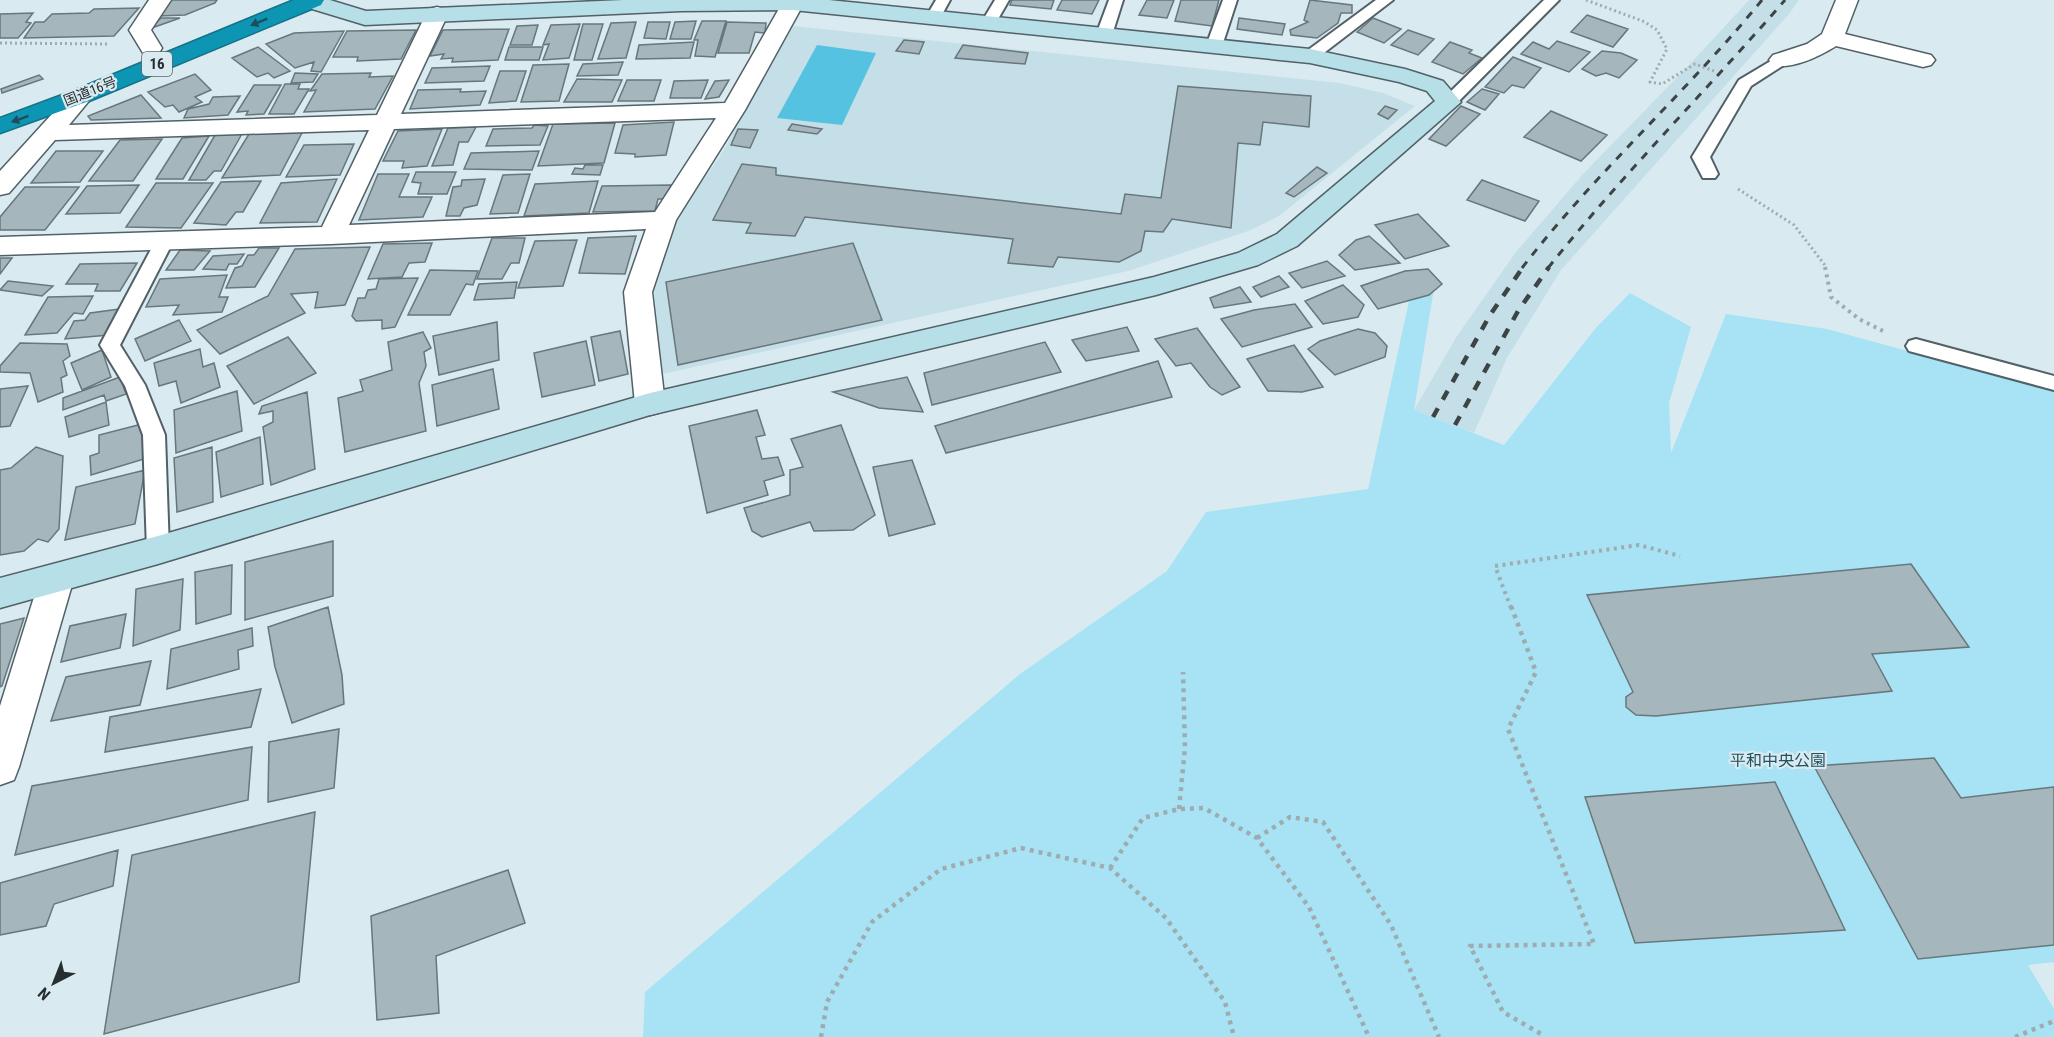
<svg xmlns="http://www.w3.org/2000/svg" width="2054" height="1037" font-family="'Roboto Condensed','Noto Sans JP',sans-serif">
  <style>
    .built { fill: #c5dfe8 }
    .green { fill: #a7e2f5 }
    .water { fill: #56c2e1 }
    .building { fill: #a5b6bc; stroke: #67777c; stroke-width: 1.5 }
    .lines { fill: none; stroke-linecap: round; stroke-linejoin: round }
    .lane-casing { stroke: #526167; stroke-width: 4 }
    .street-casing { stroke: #526167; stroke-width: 3 }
    .secondary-casing { stroke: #526167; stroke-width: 3 }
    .highway-casing { stroke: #167186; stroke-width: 3 }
    .path-far2 { stroke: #9eacb0; stroke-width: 3; stroke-dasharray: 2 3; stroke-linecap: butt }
    .path-far1 { stroke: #9eacb0; stroke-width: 4; stroke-dasharray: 3 4.5; stroke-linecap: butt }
    .path { stroke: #9eacb0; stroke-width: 4.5; stroke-dasharray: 4 5; stroke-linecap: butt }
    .lane { fill: #fff; fill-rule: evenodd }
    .street { fill: #fff; fill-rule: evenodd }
    .secondary { fill: #b6dfe8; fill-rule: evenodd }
    .highway { fill: #0d95b4; fill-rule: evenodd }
    .rail-far1 { stroke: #3c4446; stroke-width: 3; stroke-dasharray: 8 8; stroke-linecap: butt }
    .rail { stroke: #3c4446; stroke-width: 4.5; stroke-dasharray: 10 10; stroke-linecap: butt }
    .oneway { fill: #1f4d58 }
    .labels { text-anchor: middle; stroke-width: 4.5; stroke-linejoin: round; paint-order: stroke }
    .far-street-label { font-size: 14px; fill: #272e30; stroke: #d9ebf0 }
    .shield { fill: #d9ebf0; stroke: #5c676a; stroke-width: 1.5 }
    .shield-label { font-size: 15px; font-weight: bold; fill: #272e30 }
    .park-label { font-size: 16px; fill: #23515f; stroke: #d9ebf0 }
  </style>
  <rect width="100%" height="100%" fill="#d9ebf0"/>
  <path class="built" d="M1749 0H1799L1789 14 1561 270 1507 358 1474 433 1414 410 1457 336 1516 252 1583 174 1690 64Z
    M793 26 1339 83 1383 93 1415 106 1279 216 1251 230 1128 271 662 374 653 279 678 213 719 158Z"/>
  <path class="green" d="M1434 288 1414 410 1504 445 1595 329 1630 293 1691 327 1669 403 1671 453 1726 314 1827 329 2054 391V962L2028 965 2054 1009V1037H643L645 992 1020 674 1167 571 1206 512 1368 489 1409 301Z"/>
  <path class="water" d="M817 45 876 53 842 125 777 118Z"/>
  <path class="building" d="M171 0H217L215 3 185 15 159 16Z
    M1012 0H1054L1051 9 1010 5Z
    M1062 0H1099L1092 14 1057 10Z
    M1147 0H1174L1167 18 1139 15Z
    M1181 0H1219L1212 26 1175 21Z
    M1310 0 1352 5V13H1341L1338 23 1317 38 1291 35 1290 30 1308 22 1304 20Z
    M139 8 114 36 24 38 35 22H44L52 14 89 13 94 9Z
    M33 13 26 22 31 23 18 38H0V14Z
    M1587 15 1628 29 1613 47 1571 32Z
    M161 18H180L149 29Z
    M1239 18 1285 24 1282 35 1237 29Z
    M1373 18 1401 29 1384 43 1357 32Z
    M696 21 691 39H670L675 22Z
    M702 21H726L715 57 695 56 698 40H694Z
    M636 22 626 58 598 59 611 23Z
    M648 22H670L666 39 644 38Z
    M727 22 766 23 765 33 755 32 749 53H718Z
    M580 24 569 58 543 60 549 44 543 45 551 25Z
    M583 24H603L592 60H574Z
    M538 25 532 45H510L517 26Z
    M509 29 498 60 452 62 453 58 441 59 444 54 430 56 443 30Z
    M416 30 401 59 357 61 358 57H333L347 31Z
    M1408 30 1434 39 1418 55 1391 45Z
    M344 31 321 72 311 71 314 62 295 68 266 44 294 33Z
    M904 40 924 42 919 54 896 51Z
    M1557 41 1590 52 1569 72 1521 54 1533 42 1549 49Z
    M694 42 690 58 636 59 639 45Z
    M1450 42 1472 50 1469 53 1482 58 1463 74 1432 62Z
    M963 45 1028 53 1025 64 955 58Z
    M258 47 290 71 274 78 268 73 257 77 232 58Z
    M509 47H543L539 60H505Z
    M1602 51 1621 53 1637 60 1619 78 1606 73 1596 76 1582 69Z
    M1513 57 1541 68 1524 88 1512 85 1504 93 1485 87Z
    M623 62 618 75 577 76 583 64Z
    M569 64 559 101 521 102 533 65Z
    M490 66 484 81 425 83 432 68Z
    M500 71H526L516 101 489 103Z
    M295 73 318 74 313 82 291 83Z
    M371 73 369 77 393 76 375 109 304 112 316 90 310 91 322 74Z
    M195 74 211 90 195 97 202 102 179 112 173 105 165 107 148 92Z
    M39 75 43 79 2 93 1 89Z
    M577 79 622 80 612 102H564Z
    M627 80H661L654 101H618Z
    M708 80 701 98H670L674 81Z
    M729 80 719 97 705 99 715 81Z
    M285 84H300L298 89H309L294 114H269Z
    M254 85H281L264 114 246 115 248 111 237 112Z
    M1178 86 1311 96 1309 127 1263 122 1260 145 1238 143 1231 228 1172 219 1163 232 1145 231 1141 251 1119 262 1058 257 1053 267 1008 263 1013 239 805 217 795 236 746 233 751 223 713 220 742 164 776 168V175L1121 214 1125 194 1161 198Z
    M461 89 460 92 486 91 480 105 410 109 418 90Z
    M1482 89 1499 94 1485 110 1467 102Z
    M141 95 161 118 91 120 88 116Z
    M240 96 228 115 184 118 188 109 209 104 213 97Z
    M1385 106 1397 110 1388 119 1378 114Z
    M1461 106 1480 114 1446 146 1429 139Z
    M1551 111 1607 135 1581 161 1524 137Z
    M674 122 666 155 635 157V154L615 153 623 125Z
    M615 123 604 163 538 166 553 124Z
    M792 124 822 129 817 134 788 130Z
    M534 125 548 126 540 145 486 146 493 129 532 128Z
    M476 127 468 142H459L453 165 432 166 448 128Z
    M442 129 427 166 402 168 404 161H383L398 131Z
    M738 129 758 130 750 148 731 145Z
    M303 131 280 175 222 178 249 134Z
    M243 132 221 171H214L206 180H189L215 135Z
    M209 136 183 179H156L182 138Z
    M162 139 133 181H89L120 140Z
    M354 144 340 175 286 177 304 145Z
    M56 151H103L80 182 31 183Z
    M539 151 532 170 464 169 471 153Z
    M585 165H603L600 175 572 174 575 168 583 169Z
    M1317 167 1327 173 1294 197 1286 193Z
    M416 172H456L447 194H418L421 183 412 182Z
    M378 174H409L399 197H432L423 217 359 220Z
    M530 174 518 213 490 214 503 175Z
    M337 179 317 222 260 223 281 183Z
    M485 179 477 205 464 208 460 216H446L453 187 461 186 462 180Z
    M1482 180 1539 201 1525 221 1467 200Z
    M261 181 243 212H236L226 225 194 223 221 182Z
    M598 181 589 213 524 216 535 184Z
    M156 183H213L181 228 126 227Z
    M139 185 120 213 66 214 87 186Z
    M671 185 667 199H658L655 211 593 212 602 186Z
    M25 187H79L45 230H0V217Z
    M1418 214 1449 246 1405 259 1375 225Z
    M636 236 625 274 579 273 588 238Z
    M1369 236 1400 263 1355 270 1339 255 1356 240Z
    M492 238H525L519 263H511L502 279H477Z
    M577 240 563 286 518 288 535 241Z
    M432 243 425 262 409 263 402 277 368 279 383 244Z
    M853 243 882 320 678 365 666 282Z
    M370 247 345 305 315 308 318 292 291 294 305 313 220 354 197 330 268 296 295 249Z
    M259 248H279L255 287 226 288 235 268 242 266 248 255H254Z
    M180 250 210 251 194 270H166Z
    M244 254 237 264H229L226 270 203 269 213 256Z
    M0 258H12L0 274Z
    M1327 261 1345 276 1302 288 1289 273Z
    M137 263 120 291H95L98 284H66L80 264Z
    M1428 269 1442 284 1429 295 1378 309 1361 286 1405 271Z
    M430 270 478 271 473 285 466 284 450 315H408Z
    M227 275 219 297H228L222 312 173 315 179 305 146 307 160 279Z
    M1279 276 1289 287 1261 297 1253 287Z
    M418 278 395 327 382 329V320L356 321 352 316 358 298H365L368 290 376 289 379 279Z
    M8 281 53 286 42 296 0 290Z
    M517 282 514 298 474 300 479 284Z
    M1343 285 1364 305 1358 317 1323 324 1305 301Z
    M1240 287 1251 302 1214 308 1210 298Z
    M93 296 83 314 74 313 57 333 25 335 48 297Z
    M1295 304 1312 327 1242 347 1221 319 1254 310Z
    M120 309 109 335 65 339 74 321 85 320 90 313Z
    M179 320 191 341 145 361 135 339Z
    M497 322 499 360 439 375 433 336Z
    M1127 327 1139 351 1086 361 1072 340Z
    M1197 328 1240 387 1222 395 1210 387 1191 363 1176 366 1155 339Z
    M1358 329 1375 333 1387 346 1385 357 1335 375 1308 349 1320 341Z
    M620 331 628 374 599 381 591 337Z
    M423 332 431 348 424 352 426 366 419 383 426 431 345 452 338 398 363 391 360 380 392 370 388 342Z
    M288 337 316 373 254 404 227 366Z
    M586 341 595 385 542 397 534 353Z
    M1045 342 1061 372 932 405 924 373Z
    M20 343 67 344 70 356 63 361 67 375 61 378 63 392 38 402 30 373 0 372V366Z
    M1294 345 1323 387 1302 392 1268 391 1247 359Z
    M200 349 203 367 214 363 220 387 181 403 176 381 159 386 154 363Z
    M102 350 111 377 82 390 71 363Z
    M1158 361 1172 397 946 453 935 426Z
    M493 369 499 409 437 426 432 385Z
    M120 377 126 394 106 401 104 395 63 410V398Z
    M907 377 923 412 879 408 833 392Z
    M28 386 10 426 0 427V389Z
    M237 391 242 431 176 453 174 410Z
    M307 392 315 469 271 485 263 427 273 422V411L259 414 262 406Z
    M106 402 109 425 69 437 65 417Z
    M757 410 765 435 756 437 762 459 778 457 784 475 764 481 768 495 707 513 689 426Z
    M142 424 144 459 91 475 90 456 99 453V435Z
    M841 425 875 515 853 530 814 531 810 522 762 537 752 531 744 508 790 495V470L803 467 791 439Z
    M260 437 263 484 221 497 216 452Z
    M36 447 63 456 59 529 48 542 38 539 24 551 0 555V470L11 468Z
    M212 447 213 502 177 512 174 458Z
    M912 460 935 524 889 536 873 467Z
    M145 470 135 524 65 540 76 487Z
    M333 541V596L245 620V562Z
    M1911 564 1969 647 1872 654 1892 691 1656 716 1636 715 1626 707V697L1633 692 1587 595Z
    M232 565 231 614 196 624 195 572Z
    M183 579 180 630 133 646 136 589Z
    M328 607 342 675 344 704 292 723 275 667 268 627Z
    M126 614 120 648 61 662 70 626Z
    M24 618 2 686 0 687V624Z
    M252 628 253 646 238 650 239 669 167 689 171 649Z
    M151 661 140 705 51 721 66 677Z
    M261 689 251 727 105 752 110 717Z
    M339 729 334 788 268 802 269 742Z
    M252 747 248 800 15 855 32 786Z
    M1934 758 1961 798 2054 787V945L1918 959 1814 766Z
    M1775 782 1845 930 1635 943 1585 797Z
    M315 812 299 982 104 1034 132 855Z
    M118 850 113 886 54 904 46 926 0 935V883Z
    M508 870 525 923 436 956 439 1013 377 1020 371 916Z"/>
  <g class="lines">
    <defs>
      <path id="lane" d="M936 0H950L939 20 934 22 926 17Z
        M995 0H1009L994 26H984L981 23Z
        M1109 0H1123L1112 35 1104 40 1096 35Z
        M1223 0H1237L1222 46 1214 51 1206 46Z
        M1376 0H1393L1316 59H1304L1302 56 1304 53Z
        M1544 0H1559L1455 105H1443L1441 102 1443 99Z
        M1781 55 1787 57 1789 60 1787 63 1751 86 1710 157 1718 174 1715 178H1703L1692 157 1739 80Z
        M165 234 171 236 174 240 120 345 145 385 165 435 169 550 166 557 158 559 150 557 147 550 143 435 125 386 100 345 156 240 159 236Z
        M1916 339 2054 376V390L1909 351 1906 346 1909 341Z"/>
      <path id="street" d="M149 0H171L151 30 162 48 159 53 151 55 143 53 129 30Z
        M784 0H802L804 3 745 110 676 220 652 292 665 404 661 412 650 415 639 412 635 404 624 292 646 229 331 244 0 255V237L322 227 369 130 55 140 9 193 0 195V171L73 91 81 89 89 91 93 96 69 125 377 115 426 14 429 9 437 7 445 9 448 14 401 114 725 103ZM716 118 655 212 349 225 394 129Z
        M1836 0H1858L1845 34 1931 55 1935 60 1931 65 1923 67 1836 46C1820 56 1792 70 1773 65L1769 60 1773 55 1807 44 1822 34Z
        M57 564 69 568 74 578 19 767 14 780 0 785V706L40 578 45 568Z"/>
      <path id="secondary" d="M296 0H330L366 11 623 0H829L1310 49 1405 69 1443 81 1461 102 1297 246 1258 265 1156 295 650 415 158 564 0 608V578L158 536 650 393 1154 277 1238 253 1277 234 1435 101 1427 91 1399 82 1310 63 793 10 681 11 365 25 299 5Z"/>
      <path id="highway" d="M294 0H324L321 5 89 101 0 133V118L73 91Z"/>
    </defs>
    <use href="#lane" class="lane-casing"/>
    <use href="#street" class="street-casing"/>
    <use href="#secondary" class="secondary-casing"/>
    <use href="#highway" class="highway-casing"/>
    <path class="path-far2" d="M1586 0 1645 22 1657 30 1667 49 1650 82 1662 84 1695 64 1714 71
      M0 43 109 44
      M1738 189 1794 225 1824 264 1825 268"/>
    <path class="path-far1" d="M1825 267 1831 297 1859 319 1885 332
      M1511 608 1495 566 1639 545 1680 556"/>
    <path class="path" d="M1511 606 1536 672 1508 729 1594 944 1470 946 1503 1012 1541 1034 1540 1037
      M1179 809 1185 748 1183 672
      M1257 838 1290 817 1323 822 1391 925 1439 1037
      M1110 868 1143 818 1179 809 1204 808 1257 838 1309 907 1369 1037
      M821 1037 827 1002 872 922 941 869 1021 848 1110 868 1166 918 1225 1002 1234 1037
      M2015 1037 2054 1021"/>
    <use href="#lane" class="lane"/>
    <use href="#street" class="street"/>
    <use href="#secondary" class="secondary"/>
    <use href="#highway" class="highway"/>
    <path class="rail-far1" d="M1522 268C1595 173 1686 93 1762 0
      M1548 268C1622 175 1707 90 1785 0"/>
    <path class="rail" d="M1433 417 1490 315 1523 267
      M1455 425 1518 311 1549 267"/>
  </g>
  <defs><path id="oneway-solid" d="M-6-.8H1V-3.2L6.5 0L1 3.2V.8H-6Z" transform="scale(1.5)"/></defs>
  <g class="oneway">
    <use href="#oneway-solid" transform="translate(259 22) rotate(158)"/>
    <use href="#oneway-solid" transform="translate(20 119) rotate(160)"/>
  </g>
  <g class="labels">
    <g class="far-street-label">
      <text transform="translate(90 91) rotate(-22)" y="5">国道16号</text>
    </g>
    <rect class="shield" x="142" y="52" width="30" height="24" rx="4.5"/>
    <g class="shield-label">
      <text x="157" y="69">16</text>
    </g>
    <g class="park-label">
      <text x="1778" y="766">平和中央公園</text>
    </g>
  </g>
  <g transform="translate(54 983) rotate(222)" stroke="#d9ebf0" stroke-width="4.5" paint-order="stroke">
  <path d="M0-4.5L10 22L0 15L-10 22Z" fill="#272e30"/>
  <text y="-9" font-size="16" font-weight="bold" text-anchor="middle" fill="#272e30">N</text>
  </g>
</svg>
